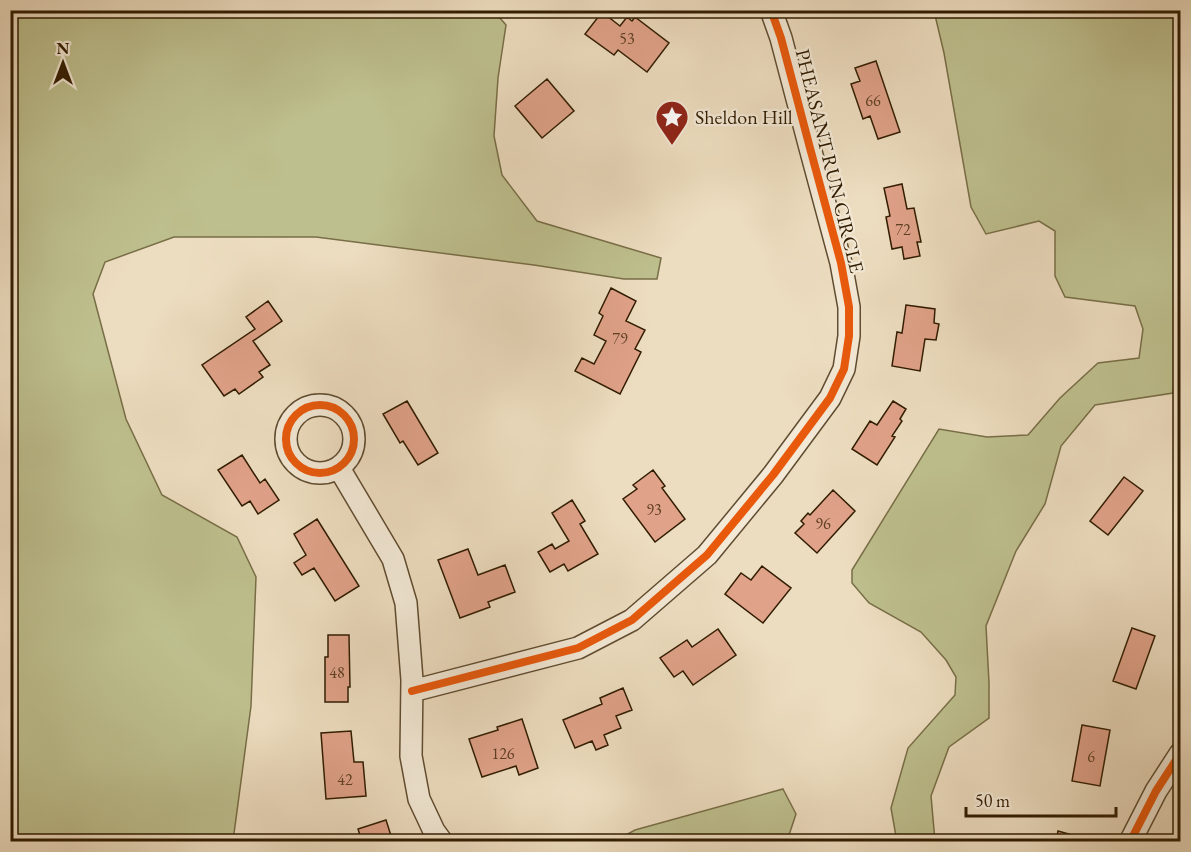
<svg xmlns="http://www.w3.org/2000/svg" width="1191" height="852" font-family="'EB Garamond',serif">
  <style>
    .green { fill: #bebf8e; stroke: #786e47; stroke-width: 1.5 }
    .building { fill: #e0a289; stroke: #311c00; stroke-width: 1.5 }
    .lines { fill: none; stroke-linecap: round; stroke-linejoin: round }
    .minor-casing { stroke: #604c30; stroke-width: 24 }
    .minor { stroke: #f3e9d6; stroke-width: 21 }
    .cycleway-casing { stroke: #f3e9d6; stroke-width: 11 }
    .cycleway { stroke: #e8590c; stroke-width: 8 }
    .labels { text-anchor: middle; stroke-width: 4.5; stroke-linejoin: round; paint-order: stroke }
    .number-label { font-size: 16px; fill: #5d3e22 }
    .poi-label { font-size: 20px; fill: #311c00; stroke: #f3e9d6; text-anchor: start }
    .street-label { font-size: 20px; fill: #311c00; stroke: #f3e9d6 }
  </style>
  <rect width="100%" height="100%" fill="#edddc0"/>
  <filter id="stains"><feTurbulence type="fractalNoise" baseFrequency=".00333" numOctaves="4"/><feColorMatrix values="0 0 0 0 .2 0 0 0 0 .09 0 0 0 0 .02 0 0 0 .5 -.17"/></filter>
  <radialGradient id="worn" r=".72"><stop offset=".6" stop-color="#630" stop-opacity="0"/><stop offset="1" stop-color="#630" stop-opacity=".3"/></radialGradient>
  <path class="green" d="M10 11H494L506 25 498 78 494 136 502 175 537 221 661 258 657 279H624L534 265 316 237H174L105 262 93 294 126 419 162 495 237 537 256 577 251 706 233 841H11Z
    M934 11H1180V374L1175 373 1173 393 1095 405 1061 446 1045 504 1016 551 986 626 989 683V718L949 747 931 796 935 841 897 842 891 808 908 748 955 695 956 677 946 660 921 632 869 603 852 583V570L939 429 987 437 1028 435 1060 398 1098 363 1139 358 1143 329 1135 306 1065 297 1055 276V231L1039 221 986 234 971 207 944 53Z
    M783 789 796 814 787 841H615L635 830Z"/>
  <path class="building" d="M602 12 620 26 627 17 632 21 635 17 669 43 647 72 618 50 614 55 585 34Z
    M876 61 900 132 878 139 870 116 863 119 851 84 860 81 855 68Z
    M547 79 574 111 542 138 515 106Z
    M902 184 907 209 914 208 921 242H917L920 256 904 259 902 247 892 249 886 217 890 216 884 188Z
    M611 288 636 301 626 321 645 330 635 349 641 352 620 394 575 371 582 358 594 364 606 341 594 335 603 316 599 313Z
    M268 301 282 321 253 341 270 365 259 372 263 377 239 394 235 389 224 396 202 365 255 329 246 317Z
    M906 305 935 309 934 323 939 324 936 340 925 339 920 371 892 366 897 332 902 333Z
    M407 401 438 453 418 465 403 441 400 443 383 414Z
    M893 401 906 409 900 419 902 421 892 436 895 437 877 465 852 449 870 421 877 425Z
    M242 455 260 483 265 479 279 500 258 514 250 501 242 506 218 470Z
    M653 470 665 486 662 488 685 519 655 542 623 499 637 489 633 485Z
    M1124 477 1143 491 1108 535 1090 521Z
    M833 490 855 511 817 553 795 533 804 524 801 521 808 513 810 515Z
    M572 500 585 521 580 524 598 554 568 571 564 564 550 572 538 552 552 544 555 549 569 541 552 513Z
    M317 519 359 586 335 601 314 568 302 575 294 563 306 555 294 534Z
    M468 549 478 575 505 565 515 592 488 602 490 607 460 618 438 560Z
    M762 566 791 588 763 623 725 594 741 573 751 580Z
    M1132 628 1155 636 1136 689 1113 681Z
    M718 629 736 655 693 685 683 671 674 677 660 658 687 640 692 647Z
    M328 635H349L350 687H348V702H325V657H328Z
    M623 688 632 710 616 716 621 728 604 735 608 745 596 750 592 741 575 748 563 720 602 704 600 698Z
    M522 719 538 768 519 775 516 766 482 777 469 739 498 730 497 727Z
    M1082 725 1110 730 1100 786 1072 781Z
    M351 731 354 762H363L366 796 326 799 321 733Z
    M386 820 393 842H362L358 829Z
    M1058 831 1083 838 1082 842H1056Z"/>
  <g class="lines">
    <defs>
      <path id="minor" d="M286 439a34 34 0 1 1 68 0a34 34 0 1 1-68 0Z
        M339 468 393 559 406 603 412 680 411 756 419 799 434 831 442 842
        M412 691 578 648 632 620 707 555 773 475 830 398 844 369 849 336V307L841 263 810 148 781 38 771 10
        M1130 842 1156 791 1180 754"/>
    </defs>
    <use href="#minor" class="minor-casing"/>
    <use href="#minor" class="minor"/>
    <defs>
      <path id="cycleway" d="M286 439a34 34 0 1 1 68 0a34 34 0 1 1-68 0Z
        M412 691 578 648 632 620 707 555 773 475 830 398 844 369 849 336V307L841 263 810 148 781 38 771 10
        M1130 842 1156 791 1180 754"/>
    </defs>
    <use href="#cycleway" class="cycleway-casing"/>
    <use href="#cycleway" class="cycleway"/>
  </g>
  <defs>
    <symbol id="sight-pin" viewBox="-11 -11 22 30"><path d="M0 17L-7.5 6A9.5 9.5 0 1 1 7.5 6Z" fill="#8f2418" stroke="#f3e9d6"/><path d="M0-6L1.8-2.2L6-1.7L2.9 1.2L3.7 5.4L0 3.3L-3.7 5.4L-2.9 1.2L-6-1.7L-1.8-2.2Z" fill="#fff"/></symbol>
  </defs>
  <g fill-rule="evenodd">
    <use href="#sight-pin" x="653" y="98" width="38" height="52"/>
  </g>
  <g class="labels">
    <g class="number-label">
      <text x="627" y="44">53</text>
      <text x="873" y="106">66</text>
      <text x="903" y="235">72</text>
      <text x="620" y="344">79</text>
      <text x="654" y="515">93</text>
      <text x="823" y="529">96</text>
      <text x="337" y="678">48</text>
      <text x="503" y="759">126</text>
      <text x="1091" y="762">6</text>
      <text x="345" y="785">42</text>
    </g>
    <g class="poi-label">
      <text x="695" y="124">Sheldon Hill</text>
    </g>
    <g class="street-label">
      <text transform="translate(830 161) rotate(76)" y="7">PHEASANT RUN CIRCLE</text>
    </g>
  </g>
  <rect width="1191" height="852" fill="none" stroke="#edddc0" stroke-width="36"/>
  <rect x="12" y="12" width="1167" height="828" fill="none" stroke="#311c00" stroke-width="3"/>
  <rect x="18" y="18" width="1155" height="816" fill="none" stroke="#311c00" stroke-width="1.5"/>
  <g transform="translate(63 63)" stroke="#f3e9d6" stroke-width="4.5" paint-order="stroke">
  <path d="M0-4.5L10 22L0 15L-10 22Z" fill="#311c00"/>
  <text y="-9" font-size="16" font-weight="bold" text-anchor="middle" fill="#311c00">N</text>
  </g>
  <path d="M966 807v9h150v-9" fill="none" stroke="#311c00" stroke-width="3"/>
  <text x="975" y="807" font-size="18" fill="#311c00" stroke="#f3e9d6" stroke-width="4.5" paint-order="stroke">50 m</text>
  <rect width="100%" height="100%" filter="url(#stains)"/>
  <rect width="100%" height="100%" fill="url(#worn)"/>
</svg>
